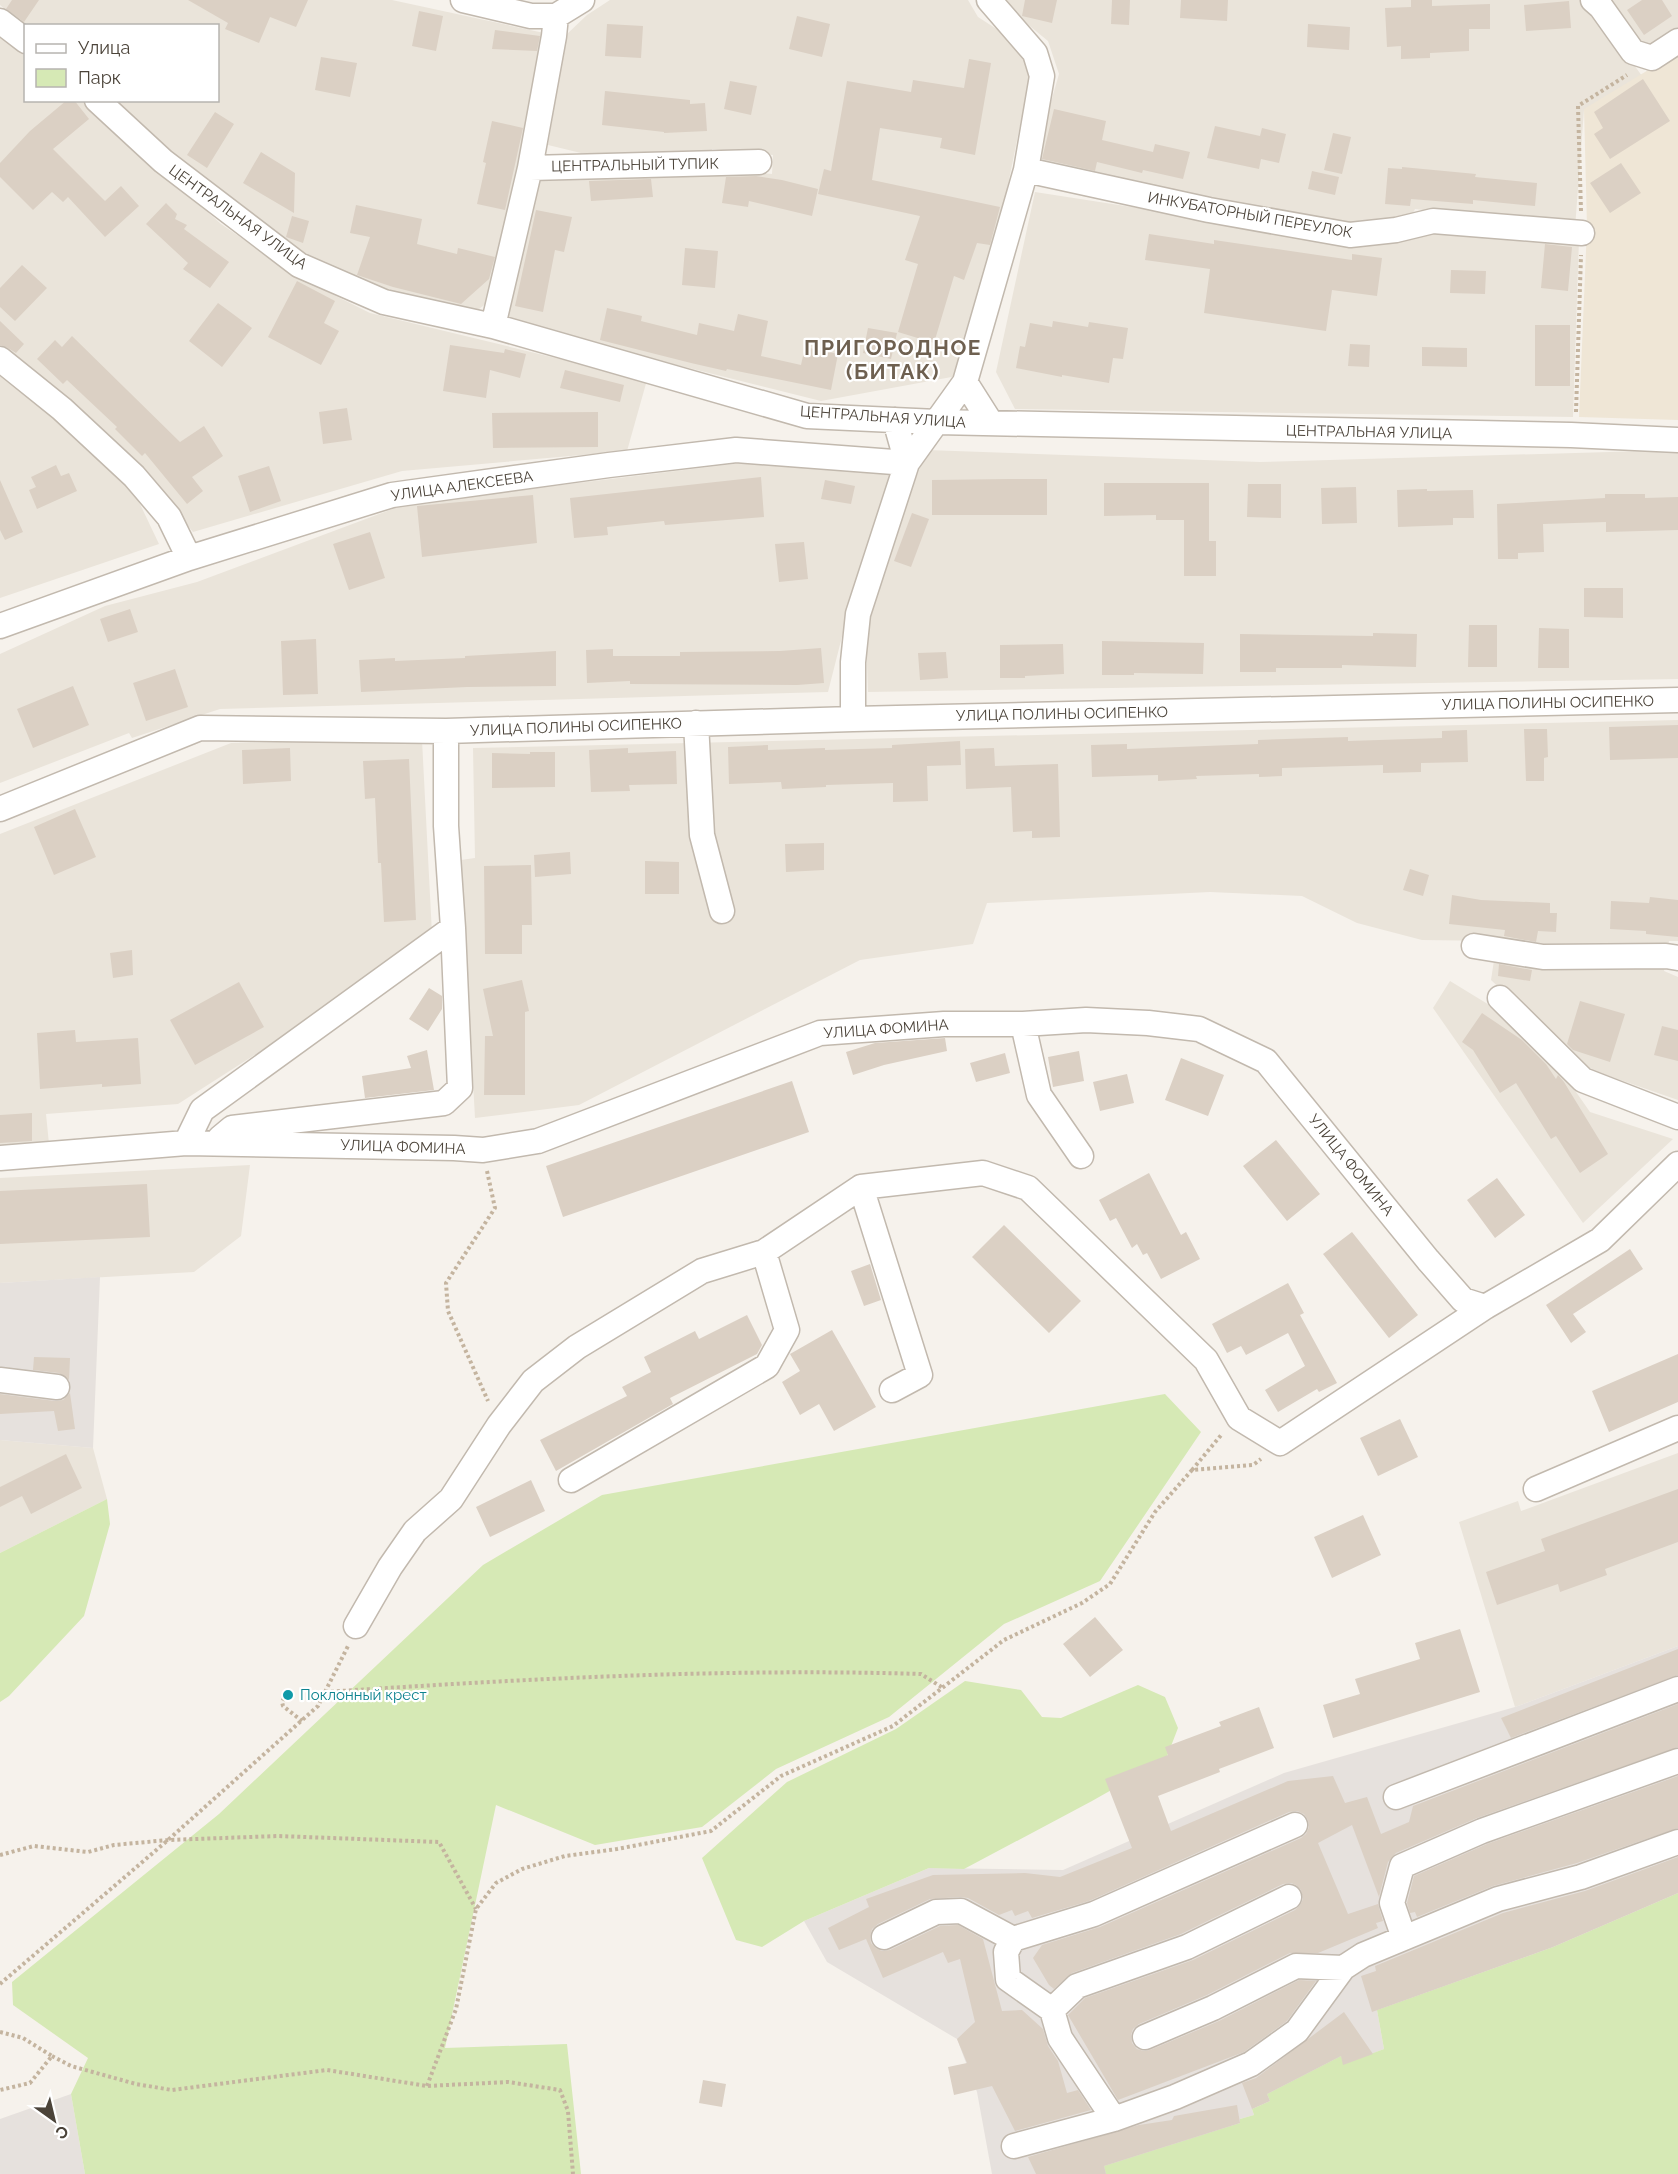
<svg xmlns="http://www.w3.org/2000/svg" width="1678" height="2174" font-family="Raleway,sans-serif">
  <style>
    .residential { fill: #eae4da }
    .industrial { fill: #e6e1dd }
    .education { fill: #efe6d6 }
    .green { fill: #d6e9b5 }
    .building { fill: #dbd0c4 }
    .lines { fill: none; stroke-linecap: round; stroke-linejoin: round }
    .minor-casing { stroke: #c2b9ae; stroke-width: 27 }
    .path { stroke: #c4b49f; stroke-width: 4; stroke-dasharray: 3 3; stroke-linecap: butt }
    .minor { stroke: #fff; stroke-width: 24 }
    .culture-dot { fill: #0f9aa8; stroke: #fff; stroke-width: 2 }
    .labels { text-anchor: middle; stroke-width: 4.5; stroke-linejoin: round; paint-order: stroke }
    .street-label { font-size: 15px; fill: #4b4339; stroke: #fff }
    .culture-label { font-size: 15px; fill: #0d838f; stroke: #fff; text-anchor: start }
    .district-label { font-size: 21px; font-weight: bold; letter-spacing: 1.5px; fill: #6e6050; stroke: #fff }
  </style>
  <rect width="100%" height="100%" fill="#f6f2ec"/>
  <path class="residential" d="M0 0H392L544 33 524 151 496 259 491 300 471 315 410 304 290 253 157 150 161 142 112 101 218 100V26L25 27 0 5Z
    M610 0H968L978 17 1023 46 1029 81 995 249 957 376 821 401 501 321 541 174 724 169 772 174 773 155 712 149V154L646 156 581 153 548 145 566 35 587 15Z
    M998 0H1580L1596 12 1642 76 1584 110 1575 228 1415 209 1411 217 1347 224 1033 165 1059 74 1048 41Z
    M1601 0H1678V29L1650 47 1638 43Z
    M0 29 25 47 26 100 84 101 221 224 298 277 370 313 647 380 627 451 402 471 193 532 144 472 0 353Z
    M1035 192 1352 241 1440 227 1579 239 1573 417 1015 409 996 372Z
    M0 371 130 483 159 544 0 598Z
    M927 450 1260 462 1678 450V679L868 692 865 608Z
    M766 460 894 474 850 605 828 692 220 709 132 738 129 733 0 783V654L105 606 197 582 406 504Z
    M1678 720V941H1669L1664 971 1678 977V1100L1583 1067 1491 980 1497 941 1422 940 1357 923 1302 896 1210 892 987 903 973 944 860 960 579 1105 475 1118 461 860 475 858 473 748Z
    M422 740 432 934 295 1029 178 1104 46 1114 49 1144 0 1149V834L231 743Z
    M1450 981 1527 1028 1553 1059 1590 1112 1673 1139 1583 1223 1433 1008Z
    M250 1165 241 1236 194 1272 0 1283V1178Z
    M0 1440 93 1448 107 1499 0 1553Z
    M1678 1453V1646L1515 1707 1459 1522 1518 1501 1521 1511Z"/>
  <path class="industrial" d="M100 1277 93 1448 0 1440V1283Z
    M1678 1646V1893L1553 1947 1377 2010 1384 2049 1268 2095 1270 2101 1252 2109 1254 2115 1240 2119V2123L1105 2174H992L977 2092 957 2039 827 1962 804 1921 929 1868 1063 1870 1284 1773 1515 1707Z
    M71 2094 85 2174H0V2119Z"/>
  <path class="education" d="M1678 52V420L1579 417 1587 227 1584 109Z"/>
  <path class="green" d="M1165 1394 1201 1432 1100 1581 1004 1624 889 1717 776 1769 702 1827 595 1845 496 1805 445 2048 567 2044 581 2174H85L71 2094 88 2058 13 2005 12 1982 219 1814 483 1565 602 1495Z
    M107 1499 110 1524 84 1616 9 1696 0 1702V1553Z
    M965 1681 1021 1690 1042 1717 1061 1718 1138 1685 1165 1697 1178 1728 1166 1759 1092 1801 964 1869 929 1868 804 1921 762 1947 736 1940 702 1858 787 1782 896 1729Z
    M1678 1893V2174H1106L1104 2166 1240 2123V2119L1254 2115 1252 2109 1270 2101 1267 2094 1341 2056 1344 2064 1384 2049 1377 2010 1553 1947Z"/>
  <path class="building" d="M12 0H39L24 22 6 9Z
    M188 0H308L296 27 270 17 259 43 225 29 228 23Z
    M1025 0H1057L1052 23 1022 16Z
    M1112 0H1130L1129 25 1111 24Z
    M1181 0H1228L1227 21 1180 18Z
    M1411 0H1432V6L1490 4V29H1469V51L1430 53V58L1401 59V46L1387 47 1385 8 1411 7Z
    M1642 0H1662L1672 16 1644 35 1627 10Z
    M1569 1 1571 28 1526 31 1524 5Z
    M419 11 443 16 436 51 412 46Z
    M797 16 830 24 822 57 789 49Z
    M607 24 643 26 641 58 605 56Z
    M1308 24 1350 27 1349 50 1307 47Z
    M495 30 540 36 537 51 492 49Z
    M321 57 357 63 350 97 315 90Z
    M969 59 991 63 975 155 940 148 942 138 880 128 872 180 1000 207 990 245 977 243 964 280 954 276 934 343 898 332 918 264 905 260 920 216 818 194 824 169 831 171 847 81 911 92 913 80 964 88Z
    M1643 79 1670 121 1610 159 1594 134 1603 128 1594 112Z
    M730 81 757 86 751 115 724 109Z
    M605 91 690 100V104L705 103 707 131 664 133V132L602 125Z
    M67 100H74L89 119 53 149 105 201 121 186 139 206 105 237 68 197 63 202 52 192 33 210 0 177V163L30 131Z
    M1054 109 1106 121 1102 140 1153 152 1155 144 1190 152 1183 179 1143 170 1142 173 1097 162 1095 171 1042 159Z
    M215 112 234 124 207 168 187 155Z
    M492 121 523 128 505 210 477 204 486 163 483 162Z
    M1215 126 1260 136 1262 128 1286 134 1279 163 1261 159 1259 169 1207 158Z
    M1333 133 1351 137 1342 174 1324 170Z
    M261 152 295 173 294 213 243 183Z
    M1621 163 1641 193 1610 213 1590 183Z
    M1402 167 1476 174 1475 177 1537 183 1535 206 1473 200V204L1411 199 1410 206 1385 204 1388 168 1402 169Z
    M1312 171 1339 177 1335 195 1308 189Z
    M756 176 782 180 818 189 812 216 749 201 748 207 722 203 726 177Z
    M651 179 653 197 591 201 589 181Z
    M166 203 177 214 175 219 187 225 184 229 229 262 210 288 183 269 188 263 146 224Z
    M356 205 422 219 417 244 457 254 458 248 495 257 489 279 461 304 393 287 357 275 370 237 350 233Z
    M536 210 572 217 564 252 555 250 543 312 515 306Z
    M292 216 309 221 303 243 286 237Z
    M1149 234 1214 244V240L1352 260V254L1382 258 1377 296 1332 290 1326 331 1204 313 1210 269 1145 260Z
    M1545 244 1572 247 1568 291 1541 288Z
    M685 248 718 251 715 288 682 285Z
    M22 265 47 288 15 321 0 307V288Z
    M1451 270 1486 271 1485 294 1450 293Z
    M297 281 335 301 324 323 339 331 321 365 268 337Z
    M218 303 252 328 222 367 189 341Z
    M607 308 642 316 641 321 697 335 699 323 734 331 738 314 768 321 761 356 801 365 805 347 838 354 831 390 727 369 726 371 691 363 600 340Z
    M0 321 24 344 16 353 8 348 0 345Z
    M1053 321 1088 327 1089 322 1128 328 1123 359 1113 358 1109 383 1062 375V377L1016 368 1020 346 1025 347 1030 323 1052 327Z
    M1535 325H1570V386H1535Z
    M868 328 897 333 891 359 863 353Z
    M72 336 180 442 204 426 223 456 192 477 203 491 187 504 145 453 142 456 115 429 117 427 67 380 63 384 37 359 55 340 62 347Z
    M1350 344 1370 345 1369 367 1348 366Z
    M450 345 504 353 505 349 526 354 520 378 490 370 486 398 443 391Z
    M1422 347 1467 348V367L1422 366Z
    M565 370 624 385 620 402 560 388Z
    M347 408 352 440 323 444 319 412Z
    M598 412V447L493 448 492 413Z
    M56 465 61 476 69 473 77 491 37 509 29 490 36 487 31 477Z
    M269 466 281 501 250 512 238 476Z
    M761 477 764 517 665 525 664 521 607 527 608 535 574 538 570 498Z
    M1009 479H1047V515H932V480Z
    M0 480 23 532 5 540 0 530Z
    M825 480 855 486 851 504 821 499Z
    M1104 483H1209V541H1216V576H1184V520H1156V515L1104 516Z
    M1248 484H1281V518L1247 517Z
    M1356 487 1357 523 1322 524 1321 488Z
    M1427 489V491L1473 490 1474 518H1453V525L1398 527 1397 490Z
    M1605 494H1645V498L1678 497V530L1606 532V522L1543 524 1544 552 1518 553V559H1498L1497 504 1605 498Z
    M533 495 537 543 422 557 417 506Z
    M912 513 929 519 911 567 894 561Z
    M370 532 385 578 349 590 333 544Z
    M804 542 808 579 779 582 775 544Z
    M1584 588H1623V618L1584 617Z
    M130 609 138 632 108 642 100 619Z
    M1469 625H1497V667H1468Z
    M1539 628 1569 629V668H1538Z
    M1373 633 1417 634 1416 667 1342 665V668H1276V672H1240V634L1373 636Z
    M316 639 318 694 283 695 281 641Z
    M1102 641 1204 643 1203 674 1134 673V675H1102Z
    M1063 644 1064 674 1025 676V678H1000V645Z
    M821 648 824 683 797 685 630 684V681L587 683 586 650 613 649V656H680V652L780 651Z
    M556 651V686L467 687 361 692 359 660 395 658V661L465 658V656Z
    M946 652 948 678 920 680 918 653Z
    M175 669 188 707 146 721 133 683Z
    M73 686 89 725 33 748 17 709Z
    M1678 725V758L1610 760 1609 727Z
    M1524 729H1547L1548 757 1544 758V781H1526Z
    M1467 730 1468 762 1421 763V772L1383 773V765L1282 768V776L1259 777V774L1196 776 1197 779 1158 781V775L1092 777 1091 745 1127 744V749L1258 744V740L1348 737V741L1442 738V731Z
    M960 741 961 765 927 766 928 801 893 802V783L826 785V787L782 789 781 782 729 784 728 747 768 745V750L825 748V750L892 748V745Z
    M290 748 291 781 243 784 242 750Z
    M628 748V753L676 751 677 784 629 785 630 791 591 792 589 750Z
    M994 748 995 766 1058 764 1060 837 1032 838V831L1013 832 1011 787 966 789 965 749Z
    M530 752H555V787L492 788V753L530 754Z
    M409 759 416 920 384 922 381 863H378L375 798 365 799 363 761Z
    M75 809 96 857 54 875 34 827Z
    M824 843V870L786 872 785 844Z
    M570 852 571 874 535 877 534 855Z
    M645 861 679 862V894H645Z
    M531 865 532 925H522V954H485L484 866Z
    M1410 869 1429 875 1423 896 1403 890Z
    M1452 895 1481 900 1550 903V913H1557L1556 932 1538 931 1536 942 1504 936 1505 930 1449 924Z
    M1650 897 1678 900V937L1646 934V931L1610 929 1611 901 1649 903Z
    M132 950 133 975 113 978 110 953Z
    M1499 964 1532 970 1530 981 1498 976Z
    M522 980 529 1011 525 1012V1095H484L485 1036H493L483 989Z
    M239 982 264 1027 195 1065 170 1020Z
    M429 988 442 996V1009L428 1031 409 1019Z
    M1580 1001 1625 1014 1610 1062 1573 1050 1567 1044Z
    M1482 1013 1522 1040 1546 1064 1556 1079 1558 1075 1564 1082 1608 1154 1580 1173 1556 1136 1551 1139 1516 1083 1500 1093 1473 1050 1462 1042Z
    M1662 1026 1678 1030V1061L1654 1055Z
    M75 1030 76 1042 138 1038 141 1084 102 1087V1084L40 1089 37 1033Z
    M945 1038 947 1051 884 1065 853 1075 846 1052 875 1043Z
    M427 1050 434 1090 365 1098 362 1076 411 1068 407 1056Z
    M1079 1051 1084 1081 1053 1087 1048 1057Z
    M1005 1053 1010 1073 976 1082 970 1063Z
    M1181 1058 1224 1075 1208 1116 1165 1100Z
    M1127 1074 1134 1103 1100 1111 1093 1082Z
    M792 1081 809 1132 563 1217 546 1166Z
    M32 1113V1141L0 1143V1115Z
    M1276 1140 1320 1194 1287 1221 1243 1166Z
    M1149 1173 1181 1235 1186 1232 1200 1259 1161 1279 1147 1253 1143 1255 1137 1244 1132 1248 1116 1218 1110 1221 1099 1200Z
    M1497 1178 1525 1215 1495 1238 1467 1200Z
    M147 1184 150 1237 0 1244V1191Z
    M1004 1225 1081 1301 1049 1333 972 1257Z
    M1352 1232 1418 1315 1389 1338 1323 1254Z
    M1630 1249 1643 1269 1573 1314 1586 1332 1571 1343 1546 1305Z
    M870 1264 881 1300 864 1306 851 1271Z
    M1288 1283 1304 1313 1300 1315 1337 1383 1319 1392 1317 1389 1278 1412 1265 1390 1305 1366 1288 1333 1246 1355 1241 1346 1227 1353 1212 1324Z
    M747 1315 762 1345 757 1354 670 1398 673 1404 556 1471 540 1440 627 1396 622 1387 651 1372 644 1357 695 1331 699 1339Z
    M832 1330 876 1407 834 1431 819 1404 800 1415 782 1382 800 1371 790 1354Z
    M1678 1354V1402L1609 1432 1592 1391Z
    M34 1357 70 1358 69 1380 59 1373 33 1370Z
    M70 1393 75 1429 58 1431 54 1411 0 1414V1394L55 1401 63 1400Z
    M1400 1419 1418 1457 1378 1476 1360 1438Z
    M66 1454 82 1488 31 1514 22 1496 0 1507V1487Z
    M531 1480 545 1511 490 1537 476 1507Z
    M1678 1489V1542L1605 1569 1607 1575 1560 1592 1558 1584 1497 1605 1486 1572 1545 1551 1541 1539Z
    M1363 1515 1381 1555 1332 1578 1314 1537Z
    M1095 1617 1123 1650 1090 1677 1063 1644Z
    M1460 1629 1480 1692 1333 1738 1323 1705 1360 1694 1355 1679 1420 1659 1415 1643Z
    M1678 1649V1675L1511 1738 1501 1718Z
    M1678 1704V1747L1477 1818 1396 1853 1388 1862 1379 1897 1352 1825 1318 1843 1348 1914 1378 1904 1383 1921 1376 1923 1378 1928 1318 1953H1290L1207 1995 1139 2024 1133 2029 1131 2035 1132 2043 1137 2049 1144 2051 1150 2050 1219 2021 1299 1980 1316 1981 1287 2021 1244 2052 1118 2100 1068 2015 1085 1998 1193 1960 1295 1910 1300 1905 1303 1899 1301 1890 1296 1885 1291 1883 1283 1884 1181 1934 1072 1973 1054 1989 1049 1985 1033 1958 1042 1945 1100 1927 1301 1838 1306 1834 1309 1827 1308 1820 1304 1814 1297 1811 1289 1812 1089 1901 1032 1918 1028 1911 1015 1916 1012 1910 999 1915 968 1898 960 1897 930 1899 878 1924 872 1929 870 1937 871 1943 876 1948 882 1951 890 1950 940 1926 958 1925 983 1939 1002 2011 1022 2010 1043 2029 1048 2046 1058 2061 1067 2093 1078 2090 1091 2110 1015 2131 992 2086 954 2095 948 2067 967 2063 957 2039 975 2022 960 1959 948 1963 943 1952 883 1978 866 1939 839 1950 828 1928 869 1907 866 1899 933 1875 1025 1873 1060 1877 1132 1848 1105 1779 1168 1755 1165 1747 1221 1726 1219 1722 1259 1707 1274 1748 1219 1769 1220 1772 1158 1796 1171 1831 1288 1781 1333 1776 1345 1803 1367 1797 1381 1834 1409 1822 1413 1806Z
    M1678 1776V1828L1577 1863 1493 1886 1417 1917 1415 1912 1410 1913 1407 1903 1414 1876 1487 1844Z
    M1678 1857V1893L1553 1947 1372 2012 1361 1976 1376 1971 1375 1966 1503 1913 1585 1891Z
    M1344 2012 1373 2054 1343 2065 1341 2056 1267 2094 1270 2101 1252 2109 1242 2083 1256 2078Z
    M703 2080 726 2084 722 2107 699 2103Z
    M1237 2105 1240 2123 1104 2166 1106 2174H1036L1028 2157 1139 2125 1172 2120 1174 2116Z"/>
  <g class="lines">
    <defs>
      <path id="minor" d="M463 0 531 16H556L582 0
        M1593 0 1601 7 1633 52 1652 58 1678 41
        M0 21 26 41
        M97 100 163 161 299 265 384 302 493 326 807 416 937 422 1571 435 1678 440
        M530 168 554 36 556 16
        M1026 170 1209 210 1350 235 1396 230 1433 221 1582 233
        M493 326 530 168 759 162
        M0 359 62 409 134 476 169 517 189 558
        M965 382 991 423
        M0 626 189 558 392 495 609 465 736 450 907 463 895 420
        M853 719V662L858 614 907 463 965 382 1026 170 1042 76 1035 53 989 0
        M696 723 702 835 722 911
        M0 809 200 728 446 731
        M1474 946 1543 957 1666 956 1678 958
        M1500 998 1583 1080 1678 1117
        M1023 1024 1039 1095 1081 1156
        M220 1138 232 1128 444 1103 460 1088 453 928
        M186 1143 454 1148 483 1150 538 1141 820 1033 944 1024H1023L1086 1020 1148 1023 1199 1029 1266 1061 1428 1260 1463 1300 1485 1307
        M0 1158 186 1143 202 1110 453 928 446 826V731L853 719 1678 700
        M861 1187 920 1375 892 1390
        M0 1380 57 1387
        M571 1480 767 1366 787 1330 764 1252
        M1536 1489 1678 1428
        M356 1626 390 1567 415 1531 451 1499 499 1425 533 1381 577 1347 702 1271 764 1252 861 1187 983 1173 1028 1188 1206 1360 1239 1418 1280 1443 1485 1307 1600 1240 1678 1164
        M1396 1797 1678 1689
        M884 1937 936 1912 961 1911 1013 1939
        M1404 1938 1392 1903 1402 1866 1482 1831 1678 1761
        M1052 2010 1077 1986 1187 1947 1289 1897
        M1145 2037 1213 2008 1296 1966 1343 1968
        M1114 2119 1060 2038 1052 2010 1008 1979 1006 1952 1013 1939 1094 1914 1295 1825
        M1014 2146 1114 2119 1175 2097 1251 2064 1297 2031 1343 1968 1363 1955 1498 1899 1581 1877 1678 1842"/>
    </defs>
    <use href="#minor" class="minor-casing"/>
    <path class="path" d="M1581 211 1578 106 1627 75
      M1576 412 1581 255
      M487 1171 495 1208 446 1283 448 1311 488 1401
      M1192 1470 1222 1434
      M325 1692C523 1679 722 1668 921 1674L943 1688
      M284 1698 282 1702 283 1706 302 1721
      M0 1855 34 1846 88 1852 114 1845 168 1840 278 1836 439 1842 476 1909
      M0 1984 168 1840 318 1706 348 1646
      M0 2032 23 2038 52 2056 30 2083 0 2090
      M52 2056 71 2066 136 2084 172 2090 327 2070 427 2086 508 2082 560 2090 568 2111 573 2174
      M427 2086 456 2009 476 1909 496 1883 522 1869 565 1856 617 1849 711 1831 781 1776 893 1726 1004 1640 1082 1603 1110 1584 1155 1512 1192 1470 1253 1465 1261 1459"/>
    <use href="#minor" class="minor"/>
  </g>
  <circle class="culture-dot" cx="288" cy="1695" r="6"/>
  <g class="labels">
    <g class="street-label">
      <text transform="translate(635 165) rotate(-1)" y="5">ЦЕНТРАЛЬНЫЙ ТУПИК</text>
      <text transform="translate(1250 215) rotate(10)" y="5">ИНКУБАТОРНЫЙ ПЕРЕУЛОК</text>
      <text transform="translate(238 217) rotate(36)" y="5">ЦЕНТРАЛЬНАЯ УЛИЦА</text>
      <text transform="translate(883 417) rotate(4)" y="5">ЦЕНТРАЛЬНАЯ УЛИЦА</text>
      <text transform="translate(1369 432) rotate(1)" y="5">ЦЕНТРАЛЬНАЯ УЛИЦА</text>
      <text transform="translate(462 486) rotate(-8)" y="5">УЛИЦА АЛЕКСЕЕВА</text>
      <text transform="translate(1548 703) rotate(-1)" y="5">УЛИЦА ПОЛИНЫ ОСИПЕНКО</text>
      <text transform="translate(1062 714) rotate(-1)" y="5">УЛИЦА ПОЛИНЫ ОСИПЕНКО</text>
      <text transform="translate(576 727) rotate(-2)" y="5">УЛИЦА ПОЛИНЫ ОСИПЕНКО</text>
      <text transform="translate(886 1029) rotate(-4)" y="5">УЛИЦА ФОМИНА</text>
      <text transform="translate(403 1147) rotate(2)" y="5">УЛИЦА ФОМИНА</text>
      <text transform="translate(1351 1165) rotate(51)" y="5">УЛИЦА ФОМИНА</text>
    </g>
    <g class="culture-label">
      <text x="300" y="1700">Поклонный крест</text>
    </g>
    <g class="district-label">
      <text x="893" y="355">ПРИГОРОДНОЕ<tspan x="893" dy="24">(БИТАК)</tspan></text>
    </g>
  </g>
  <rect x="24" y="24" width="195" height="78" fill="#ffffff" stroke="#b7b4b0" stroke-width="1.5"/>
  <rect x="36" y="44" width="30" height="9" fill="#ffffff" stroke="#b7b4b0" stroke-width="1.5"/>
  <text x="78" y="54" font-size="18" fill="#4b4339">Улица</text>
  <rect x="36" y="69" width="30" height="18" fill="#d6e9b5" stroke="#b7b4b0" stroke-width="1.5"/>
  <text x="78" y="84" font-size="18" fill="#4b4339">Парк</text>
  <g transform="translate(54 2120) rotate(146)" stroke="#ffffff" stroke-width="4.5" paint-order="stroke">
  <path d="M0-4.5L10 22L0 15L-10 22Z" fill="#4b4339"/>
  <text y="-9" font-size="16" font-weight="bold" text-anchor="middle" fill="#4b4339">С</text>
  </g>
</svg>
